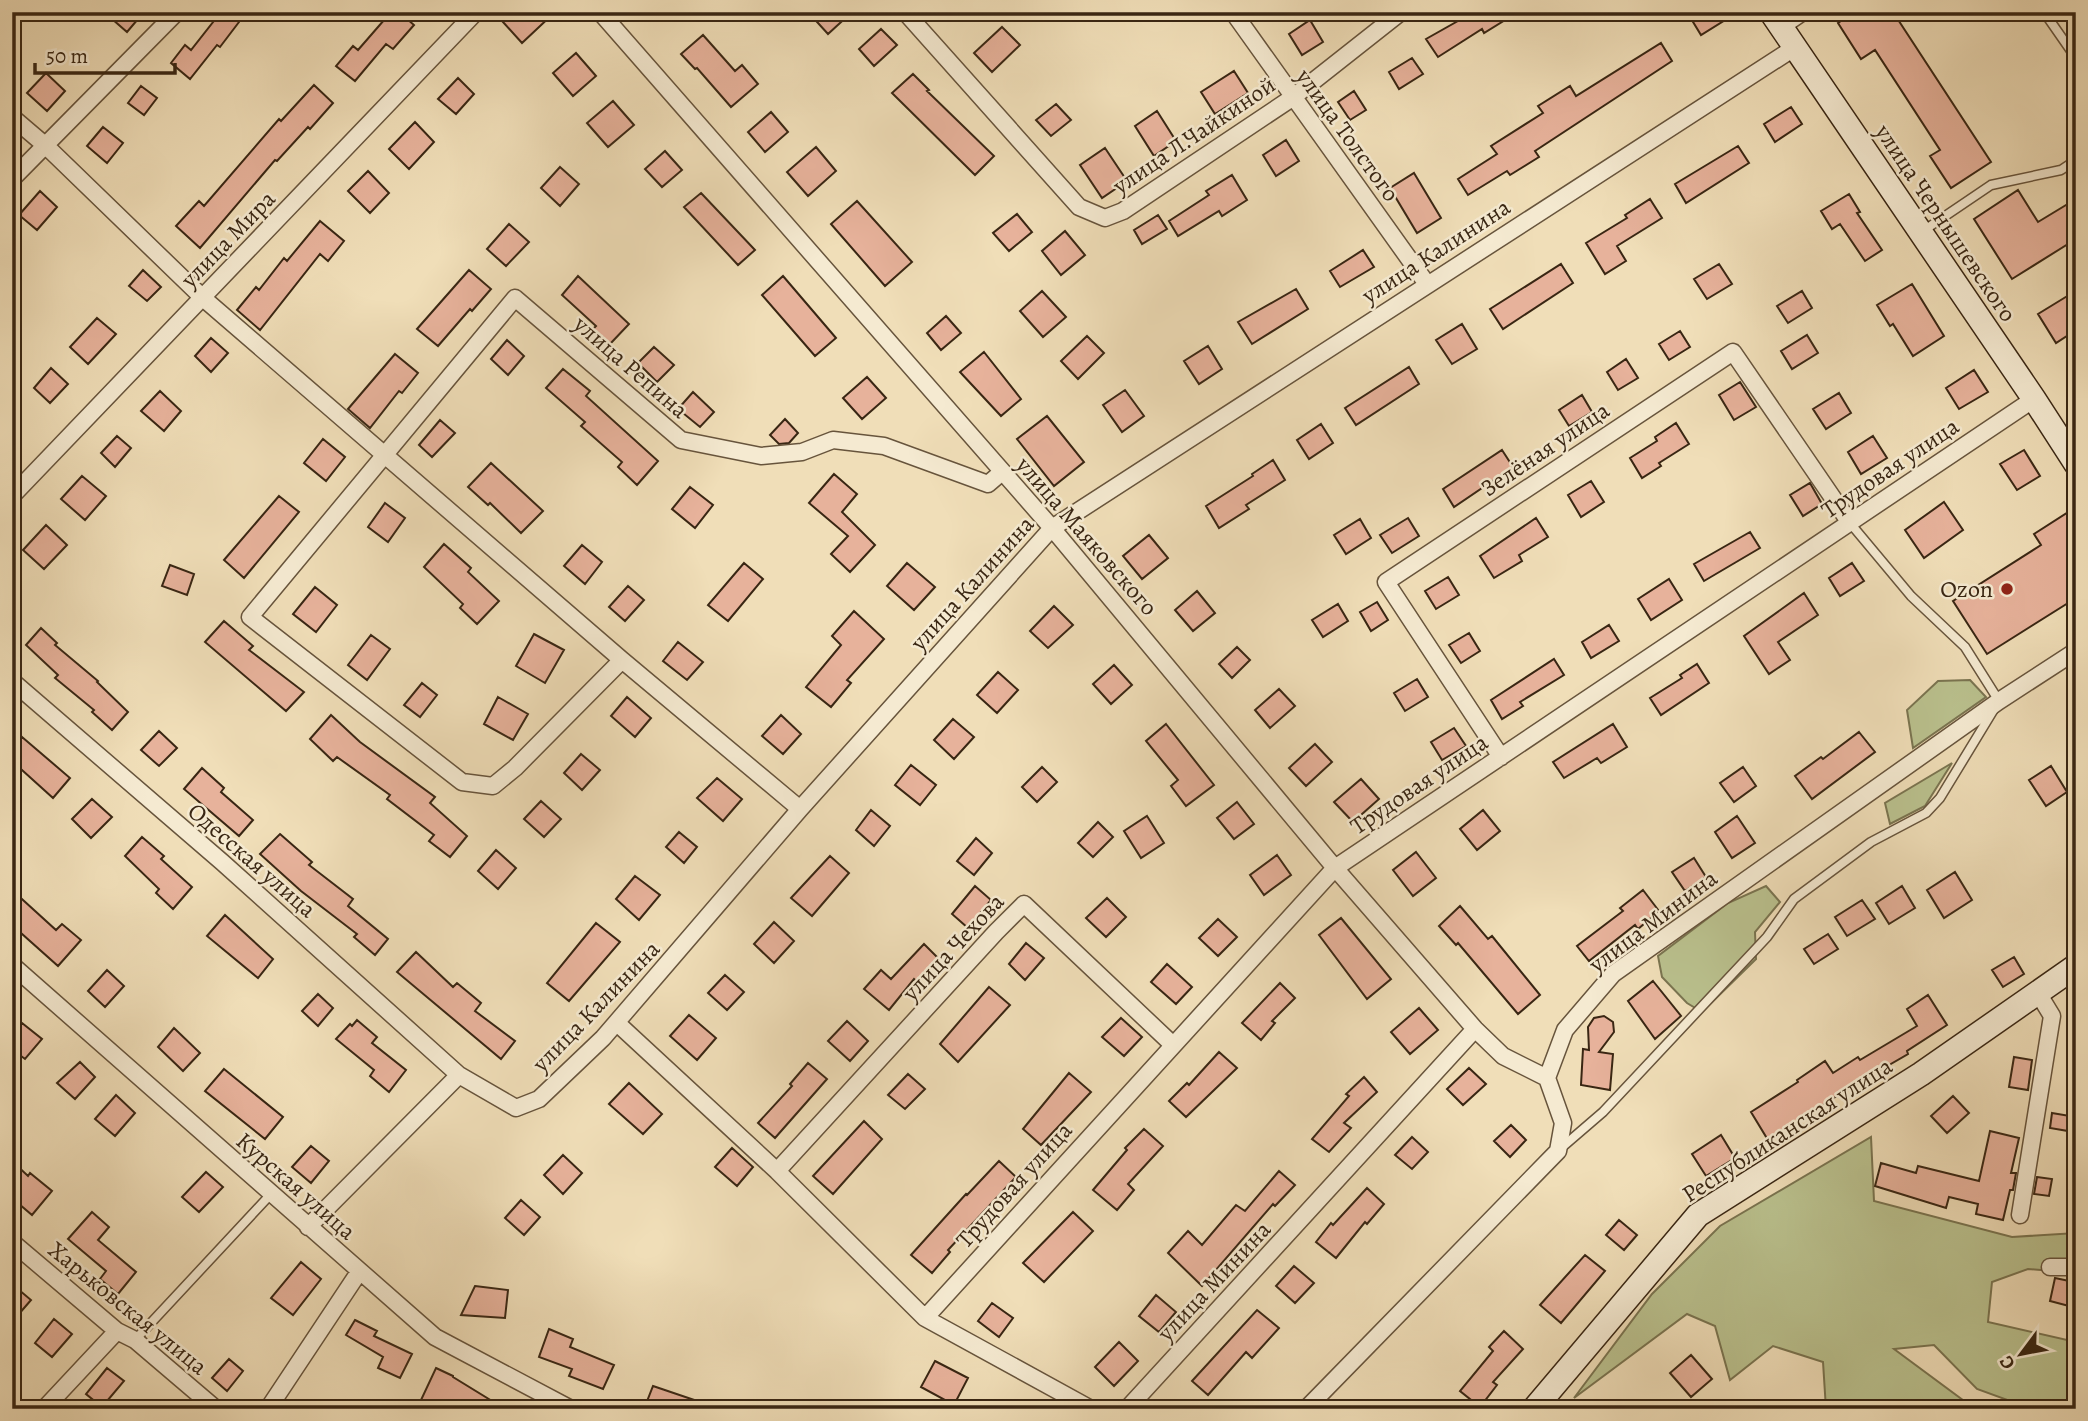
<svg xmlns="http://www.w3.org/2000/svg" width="2088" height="1421" font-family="Alegreya,serif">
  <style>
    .green { fill: #bac18e; stroke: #7a7450; stroke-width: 2 }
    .building { fill: #e7b29b; stroke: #392613; stroke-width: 2 }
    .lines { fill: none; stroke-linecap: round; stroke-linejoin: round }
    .lane-casing { stroke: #67543c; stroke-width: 11 }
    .street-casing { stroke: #67543c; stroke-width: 19 }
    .secondary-casing { stroke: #392613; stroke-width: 26 }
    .lane { stroke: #f5ead1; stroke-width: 8 }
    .street { stroke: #f5ead1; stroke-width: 16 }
    .secondary { stroke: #f5ead1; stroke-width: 23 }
    .poi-dot { fill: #8f2418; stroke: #f5ead1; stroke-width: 2.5 }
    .labels { text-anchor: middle; stroke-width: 5; stroke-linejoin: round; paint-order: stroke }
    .street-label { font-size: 24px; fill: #392613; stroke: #f5ead1 }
    .poi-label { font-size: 24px; fill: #392613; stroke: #f5ead1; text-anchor: end }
  </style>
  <rect width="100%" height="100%" fill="#f0deb8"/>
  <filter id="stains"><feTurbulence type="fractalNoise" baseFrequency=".00286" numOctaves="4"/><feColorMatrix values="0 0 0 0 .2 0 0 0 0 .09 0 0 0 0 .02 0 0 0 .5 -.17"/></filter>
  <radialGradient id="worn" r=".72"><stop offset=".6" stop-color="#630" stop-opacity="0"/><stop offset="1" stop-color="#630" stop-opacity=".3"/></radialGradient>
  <path class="green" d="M1970 680 1986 697 1913 748 1907 710 1938 681Z
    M1952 763 1925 806 1890 824 1885 803Z
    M1766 886 1780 902 1755 932 1756 959 1702 1012 1687 1003 1662 977 1658 956 1728 903Z
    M1871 1137 1874 1201 2012 1237 2076 1233V1273L2028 1269 1992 1282 1988 1322 2076 1342V1409H2032L1977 1389 1934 1345 1894 1349 1975 1409H1826L1823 1362 1773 1346 1730 1380 1715 1326 1687 1314 1574 1398 1652 1294 1720 1226Z"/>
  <path class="building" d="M104 12H144L127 32Z
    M221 12H226L239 22 220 47 217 45 190 79 171 63 185 45 191 50Z
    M391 12H399L414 25 393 49 386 44 355 81 336 66 353 46 358 50Z
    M514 12H555L522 43 503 22Z
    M808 12H852L828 34Z
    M1474 12H1518L1484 33 1482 29 1438 57 1426 39Z
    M1687 12H1738L1701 35Z
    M1854 12H1893L1991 162 1951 188 1930 156 1940 150 1875 50 1861 59 1838 23Z
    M1310 20 1323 42 1302 55 1289 34Z
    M1002 27 1020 45 992 72 974 53Z
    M881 29 897 45 874 66 859 49Z
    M703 35 735 71 742 65 758 84 731 107 697 68 695 69 681 54Z
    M1661 43 1672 61 1535 151 1539 157 1510 175 1507 171 1468 195 1458 179 1497 154 1491 146 1543 113 1538 106 1570 86 1576 96Z
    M576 53 596 76 573 96 553 73Z
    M1412 58 1423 74 1399 89 1389 72Z
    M1234 71 1248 93 1215 114 1201 92Z
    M46 73 65 91 47 111 27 93Z
    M913 74 929 90 927 91 994 156 975 175 892 93Z
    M458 78 474 94 456 114 438 99Z
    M314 85 333 103 310 129 308 127 277 161 275 160 200 248 176 226 199 201 204 206 279 119 281 121Z
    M141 86 157 98 144 115 128 103Z
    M1354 91 1366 110 1350 120 1338 102Z
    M613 101 634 125 608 147 587 123Z
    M1056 104 1071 120 1051 136 1036 120Z
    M1791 107 1802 124 1775 142 1764 124Z
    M1157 111 1176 141 1154 156 1135 126Z
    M771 112 788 132 765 152 748 132Z
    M415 122 434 142 409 169 389 149Z
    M103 127 123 143 107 163 87 146Z
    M1286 140 1299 161 1276 176 1263 155Z
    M1738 146 1749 163 1686 203 1675 184Z
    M816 147 836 171 808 196 787 172Z
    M1105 148 1127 181 1102 198 1080 165Z
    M665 151 682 170 662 187 645 169Z
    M560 167 579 184 560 206 541 188Z
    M368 171 389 193 370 213 348 191Z
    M1414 173 1441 218 1417 233 1390 188Z
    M1232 175 1247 200 1222 216 1219 211 1178 236 1169 221 1209 195 1206 191Z
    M2018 190 2038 222 2076 199V239L2012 279 1974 219Z
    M40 191 57 207 37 230 19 215Z
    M701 193 755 250 738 265 684 207Z
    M1849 194 1860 212 1857 213 1882 250 1865 261 1840 224 1832 229 1821 211Z
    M1650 199 1662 218 1617 246 1626 261 1605 274 1586 243 1627 218 1625 215Z
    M857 201 912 262 885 286 831 224Z
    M1017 214 1032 232 1009 251 993 233Z
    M1158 215 1167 229 1142 244 1134 230Z
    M320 221 344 241 328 261 320 254 260 330 237 310 256 287 259 290 284 258 287 261Z
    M509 224 529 242 506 266 487 249Z
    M1065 231 1085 255 1061 275 1042 251Z
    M1363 250 1374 267 1340 287 1330 271Z
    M1561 264 1573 283 1503 329 1490 309Z
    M1719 264 1732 284 1707 299 1694 279Z
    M143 270 161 287 147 301 129 286Z
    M469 270 491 289 472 311 470 309 438 346 417 329Z
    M578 276 629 324 610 344 593 329 596 326 562 295Z
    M783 276 836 338 815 356 762 295Z
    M1912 284 1944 336 1913 356 1893 324 1890 326 1877 305Z
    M1296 289 1308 309 1252 344 1238 322Z
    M1042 291 1066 317 1043 337 1020 311Z
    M1802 291 1812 308 1788 323 1777 306Z
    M2069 295 2076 305V330L2056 343 2038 314Z
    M946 316 961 333 941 350 927 333Z
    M97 318 116 334 88 364 70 347Z
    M1462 324 1477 349 1452 364 1436 340Z
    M1680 331 1690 347 1669 360 1659 344Z
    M1807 335 1818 353 1792 369 1781 351Z
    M1087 336 1104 353 1078 379 1061 361Z
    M211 338 228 353 211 372 195 356Z
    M507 340 524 356 508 375 491 359Z
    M1208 346 1222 369 1199 384 1184 361Z
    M654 347 674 365 657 382 638 363Z
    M984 352 1021 399 1001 416 960 372Z
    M395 354 418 373 402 393 399 391 370 428 348 409Z
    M1626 359 1638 378 1618 390 1607 372Z
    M1409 367 1419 384 1356 425 1345 408Z
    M51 368 68 384 50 403 34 388Z
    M563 369 590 391 586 396 658 461 637 485 618 467 622 462 581 426 585 422 546 388Z
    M1974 370 1988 392 1959 409 1946 388Z
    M867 377 886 398 862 419 843 398Z
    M1740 382 1756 407 1734 420 1719 395Z
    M1125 390 1144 416 1122 432 1103 405Z
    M160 391 181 411 164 431 141 411Z
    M693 392 714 412 700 427 678 409Z
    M1839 393 1851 413 1826 429 1813 409Z
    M1582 395 1592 412 1569 426 1559 410Z
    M1047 416 1084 462 1054 486 1017 439Z
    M785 419 798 433 789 443 779 444 770 435Z
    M440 420 455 433 432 457 419 445Z
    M1676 423 1689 444 1659 463 1661 466 1642 478 1630 458 1657 441 1655 437Z
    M1321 424 1333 443 1309 459 1297 440Z
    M117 436 131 448 115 467 101 453Z
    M1873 436 1887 458 1861 474 1848 452Z
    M323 439 345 457 326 481 304 463Z
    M1502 450 1513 467 1454 507 1443 489Z
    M2024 450 2040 476 2017 490 2000 464Z
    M1273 460 1285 480 1246 505 1249 509 1219 528 1206 506 1253 476 1252 474Z
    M491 463 543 511 521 533 490 503 488 505 468 487Z
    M834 474 857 494 842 512 875 545 850 572 831 554 848 536 809 503Z
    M82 476 106 496 85 520 61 499Z
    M1591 481 1604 502 1581 517 1568 495Z
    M1810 483 1822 504 1803 516 1790 495Z
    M690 487 713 505 695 528 672 509Z
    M279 496 299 512 244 578 224 560Z
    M1944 502 1963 530 1924 558 1905 530Z
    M385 503 405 518 388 542 368 527Z
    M2070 511 2076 521V598L1987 654 1953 601 2041 545 2034 534Z
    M1408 518 1419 536 1392 553 1380 535Z
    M1536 518 1548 537 1519 555 1522 561 1494 578 1480 556Z
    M1360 519 1371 538 1346 554 1334 535Z
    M46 525 67 545 44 569 23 550Z
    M1750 532 1760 548 1704 581 1694 564Z
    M1149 535 1168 558 1142 579 1123 556Z
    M444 544 471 568 468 572 499 601 477 624 460 608 463 604 424 567Z
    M582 545 602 562 585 584 564 566Z
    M744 563 763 579 728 621 708 605Z
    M907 563 935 587 914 610 887 586Z
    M1852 563 1864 581 1840 596 1829 578Z
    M170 565 194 574 187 595 162 586Z
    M1448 577 1459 595 1436 609 1425 591Z
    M1669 579 1682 600 1651 620 1638 599Z
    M628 586 644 600 625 621 609 607Z
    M315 587 337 605 316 632 293 614Z
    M1197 591 1215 613 1193 631 1175 610Z
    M1804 593 1818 615 1778 642 1790 660 1769 674 1744 636Z
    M1377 602 1388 620 1371 631 1360 612Z
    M1338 604 1348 621 1323 637 1312 620Z
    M1054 606 1073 625 1048 648 1030 631Z
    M854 611 884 639 847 680 851 683 831 707 806 687 841 645 832 636Z
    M224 621 253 646 249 650 304 692 286 711 205 642Z
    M1609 625 1619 641 1591 658 1582 642Z
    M41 628 57 643 55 645 98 681 97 682 128 712 112 730 92 712 94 710 55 678 58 675 26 645Z
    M1469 633 1480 651 1461 663 1449 645Z
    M534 634 564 650 545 683 516 666Z
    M371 635 390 649 367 680 348 665Z
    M678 642 703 662 687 680 663 661Z
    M1237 647 1250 660 1232 678 1219 664Z
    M1554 659 1564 675 1520 702 1523 706 1502 719 1491 700Z
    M1697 664 1709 683 1661 715 1650 698 1682 678 1680 675Z
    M1114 665 1132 685 1111 704 1093 684Z
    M998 672 1018 690 997 713 977 695Z
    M1417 679 1428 697 1405 711 1394 693Z
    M422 683 437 695 420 717 404 705Z
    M1279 689 1295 706 1270 728 1255 710Z
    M498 697 528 714 513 740 484 724Z
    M627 697 651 718 635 737 611 716Z
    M331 715 360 742 435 797 430 803 467 836 450 857 429 841 434 835 387 799 390 795 337 757 333 761 310 739Z
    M781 715 801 734 783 754 762 736Z
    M953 719 974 737 954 759 934 740Z
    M1166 724 1214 785 1186 806 1171 786 1178 780 1146 741Z
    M1613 724 1627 747 1601 763 1597 758 1564 778 1553 762Z
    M1454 728 1466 746 1442 760 1431 742Z
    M159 731 177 748 159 766 141 750Z
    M1859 732 1875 752 1812 799 1795 776 1821 757 1823 759Z
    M22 737 70 778 53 798 12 761V748Z
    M1315 744 1332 762 1306 786 1289 768Z
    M581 754 600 770 582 790 564 773Z
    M911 765 936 785 920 805 895 785Z
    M2051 766 2067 792 2046 806 2029 780Z
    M1042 767 1057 782 1037 802 1022 787Z
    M1743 767 1756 786 1734 802 1720 783Z
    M202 768 224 788 221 792 253 820 239 836 184 789Z
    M717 778 742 799 723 821 697 798Z
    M1361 779 1379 799 1353 822 1334 802Z
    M92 799 112 817 91 838 72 819Z
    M541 801 561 819 544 837 524 819Z
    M1237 802 1254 824 1234 839 1217 818Z
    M871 810 890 826 874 846 856 830Z
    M1483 810 1500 831 1477 850 1460 829Z
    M1147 816 1164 843 1141 858 1124 831Z
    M1737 816 1755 843 1732 858 1715 832Z
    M1098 822 1113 837 1093 857 1078 843Z
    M679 832 697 847 684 863 666 847Z
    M280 834 312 862 309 865 353 899 348 906 388 939 375 955 354 937 357 934 301 891 260 854Z
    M142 837 164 856 161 859 192 887 173 909 156 893 159 889 125 856Z
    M976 838 992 853 974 875 957 861Z
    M496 850 516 868 498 889 478 871Z
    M1416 852 1436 878 1413 896 1393 870Z
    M1277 855 1291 875 1264 895 1250 875Z
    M830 856 849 873 812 916 791 898Z
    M1694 858 1706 877 1685 891 1672 872Z
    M1955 872 1972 900 1944 918 1927 890Z
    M635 876 660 895 639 920 616 899Z
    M975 886 991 900 968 928 952 914Z
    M1902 886 1915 908 1889 924 1876 903Z
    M12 890 56 930 62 924 81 940 58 966 12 925Z
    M1643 890 1659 911 1638 929 1635 925 1589 961 1577 946 1623 911 1620 908Z
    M1107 898 1126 917 1106 937 1086 918Z
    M1862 900 1875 919 1847 936 1835 917Z
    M1460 906 1488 939 1492 936 1540 995 1518 1014 1458 943 1456 945 1439 926Z
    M225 915 273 959 258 978 207 936Z
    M1341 918 1391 979 1367 999 1319 935Z
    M1218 919 1237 937 1218 956 1199 938Z
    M774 922 794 941 774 963 754 944Z
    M596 923 620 942 569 1001 547 983Z
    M1828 934 1838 949 1814 964 1804 949Z
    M1026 943 1044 958 1025 980 1009 964Z
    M924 944 939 959 917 982 914 979 889 1010 864 989 881 970 891 979Z
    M416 952 453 987 457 983 481 1003 475 1011 515 1041 501 1059 397 972Z
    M2014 957 2024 974 2003 987 1992 970Z
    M1167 964 1192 987 1176 1004 1151 982Z
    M107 970 124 986 105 1007 88 991Z
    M725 975 744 992 727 1010 708 993Z
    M1653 981 1681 1016 1655 1039 1628 1001Z
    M1280 983 1295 998 1272 1021 1275 1023 1261 1040 1242 1023Z
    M989 987 1010 1005 958 1062 940 1044Z
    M318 994 333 1008 318 1026 302 1011Z
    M1928 995 1947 1025 1907 1051 1908 1054 1851 1087 1768 1140 1751 1112 1798 1082 1797 1080 1825 1061 1833 1073 1858 1057 1860 1060 1917 1026 1907 1009Z
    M1419 1008 1438 1030 1410 1054 1391 1032Z
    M689 1015 716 1038 697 1060 670 1036Z
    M1604 1016 1613 1022 1614 1032 1599 1052 1613 1054 1610 1090 1581 1085 1583 1049 1589 1050 1588 1027 1594 1018Z
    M1121 1018 1142 1037 1124 1056 1102 1037Z
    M357 1020 377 1037 372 1043 406 1070 389 1092 370 1076 374 1070 336 1039 350 1024 352 1026Z
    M847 1021 868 1041 850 1061 828 1041Z
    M22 1023 42 1039 25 1059 12 1049V1034Z
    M174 1028 200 1053 183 1071 158 1047Z
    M1219 1052 1237 1068 1186 1117 1169 1101 1187 1083 1189 1085Z
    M2014 1057 2032 1060 2028 1090 2009 1087Z
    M80 1062 95 1077 75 1099 57 1083Z
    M808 1063 827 1079 775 1138 758 1123 792 1086 790 1084Z
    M1469 1068 1486 1084 1463 1105 1447 1089Z
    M224 1069 283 1117 265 1139 205 1091Z
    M1069 1073 1091 1092 1041 1145 1023 1129Z
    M908 1074 925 1089 905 1109 888 1095Z
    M1364 1077 1377 1092 1344 1123 1351 1128 1329 1152 1312 1139 1349 1096 1346 1094Z
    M629 1083 662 1114 643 1134 609 1104Z
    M116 1095 135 1113 115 1136 95 1119Z
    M1953 1096 1969 1113 1947 1133 1931 1116Z
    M2052 1113 2070 1116 2068 1131 2050 1128Z
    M864 1121 882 1139 833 1194 813 1176Z
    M1511 1125 1526 1140 1510 1157 1494 1141Z
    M1144 1129 1163 1146 1128 1184 1134 1190 1117 1210 1093 1190 1127 1150 1125 1148Z
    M1990 1131 2019 1138 2011 1173H2016L2013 1190H2010L2003 1220 1976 1214 1978 1204 1949 1197 1946 1208 1875 1186 1881 1163 1916 1173 1918 1166 1979 1181Z
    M1721 1135 1735 1158 1706 1176 1692 1154Z
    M1412 1137 1428 1152 1412 1169 1395 1155Z
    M311 1146 329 1161 311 1183 292 1167Z
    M732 1148 753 1167 737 1186 715 1167Z
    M563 1155 582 1173 563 1194 544 1175Z
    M12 1161 28 1176 30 1173 52 1191 32 1215 12 1198Z
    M999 1161 1016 1177 948 1250 950 1252 932 1273 911 1255 966 1194 967 1195Z
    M1279 1171 1295 1185 1275 1206 1273 1204 1202 1286 1168 1253 1188 1231 1202 1245 1236 1205 1245 1211Z
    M206 1172 223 1187 199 1212 182 1197Z
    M2037 1177 2052 1179 2049 1196 2034 1194Z
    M1367 1188 1384 1204 1367 1224 1365 1222 1336 1258 1316 1242 1331 1223 1333 1225Z
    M521 1200 540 1217 524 1235 505 1218Z
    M92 1212 109 1227 98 1240 136 1272 118 1294 100 1279 106 1271 68 1239Z
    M1073 1212 1093 1231 1044 1282 1023 1263Z
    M1619 1220 1637 1235 1624 1250 1606 1235Z
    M1585 1255 1605 1271 1561 1323 1540 1305Z
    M301 1262 321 1279 293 1315 271 1298Z
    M1294 1266 1314 1283 1295 1303 1276 1286Z
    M2055 1278 2074 1282 2069 1306 2050 1301Z
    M12 1284 31 1300 12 1322Z
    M475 1286 508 1290 505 1318 461 1315Z
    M1156 1295 1176 1312 1159 1332 1139 1316Z
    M992 1303 1013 1318 999 1337 978 1321Z
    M1257 1310 1279 1328 1252 1358 1246 1352 1208 1395 1192 1381Z
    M54 1319 72 1334 52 1357 35 1343Z
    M355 1320 377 1331 374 1336 412 1354 400 1378 378 1368 383 1357 346 1335Z
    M549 1329 573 1339 570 1347 614 1365 603 1389 569 1376 572 1369 539 1357Z
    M1504 1331 1523 1349 1493 1382 1497 1385 1480 1407 1460 1391 1493 1351 1489 1347Z
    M1119 1342 1138 1361 1114 1386 1095 1367Z
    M1691 1355 1712 1379 1691 1397 1670 1373Z
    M229 1359 243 1371 227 1391 212 1378Z
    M935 1361 968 1378 954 1405 921 1387Z
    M107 1368 124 1381 102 1407 86 1394Z
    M436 1368 453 1376V1377L505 1409H438L421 1400Z
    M653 1386 712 1406V1409H644Z"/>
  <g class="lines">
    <defs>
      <path id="lane" d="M2044 12 2076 58
        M1923 231 1991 185 2061 170 2076 160
        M1560 1149 1603 1112 1767 937 1794 899 1871 842 1926 813 1940 798 1999 701 1965 647 1911 596 1850 523
        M135 1340 271 1194"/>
      <path id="street" d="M600 12 1052 528 1335 868 1475 1029 1503 1056 1547 1078
        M905 12 1079 207 1105 218 1123 211 1292 98 1401 12
        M1233 12 1427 284
        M1781 27 1803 12
        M12 117 46 146 203 298 622 660 800 809
        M12 179 177 12
        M12 496 476 12
        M622 660 515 768 493 786 462 782 250 617 515 298 681 440 761 456 802 452 833 440 884 446 988 484 1002 472
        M12 681 222 862 459 1075
        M1501 757 1386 582 1733 352 1850 523
        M12 965 435 1337 571 1409
        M617 1023 777 1171 925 1318 1091 1409
        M777 1171 996 932 1024 904 1172 1044
        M2020 1215 2052 1016 2038 993
        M308 1227 459 1075 516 1108 539 1099 603 1038 800 809 1052 528 1794 48
        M12 1242 117 1331 135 1340 216 1409
        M2050 1267H2076
        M925 1318 1335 868 2034 399
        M44 1409 117 1331
        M268 1409 359 1272
        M1127 1409 1475 1029
        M1306 1409 1558 1151 1563 1123 1547 1078 1565 1030 1613 974 1999 701 2076 651"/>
      <path id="secondary" d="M1771 12 2034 399 2076 464
        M1534 1409 1698 1215 1921 1074 2076 966"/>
    </defs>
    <use href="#lane" class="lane-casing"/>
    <use href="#street" class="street-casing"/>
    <use href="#secondary" class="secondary-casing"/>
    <use href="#lane" class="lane"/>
    <use href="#street" class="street"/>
    <use href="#secondary" class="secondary"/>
  </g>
  <circle class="poi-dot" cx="2007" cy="589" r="7"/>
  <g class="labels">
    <g class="street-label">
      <text transform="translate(1194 135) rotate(-34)" y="8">улица Л.Чайкиной</text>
      <text transform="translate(1348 135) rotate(54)" y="8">улица Толстого</text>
      <text transform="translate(1946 223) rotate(56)" y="8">улица Чернышевского</text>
      <text transform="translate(228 239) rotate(-46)" y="8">улица Мира</text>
      <text transform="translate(1436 251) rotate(-33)" y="8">улица Калинина</text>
      <text transform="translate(631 367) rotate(41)" y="8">улица Репина</text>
      <text transform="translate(1545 449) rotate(-34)" y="8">Зелёная улица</text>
      <text transform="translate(1890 468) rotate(-34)" y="8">Трудовая улица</text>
      <text transform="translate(1087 536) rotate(49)" y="8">улица Маяковского</text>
      <text transform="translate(972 583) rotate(-48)" y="8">улица Калинина</text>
      <text transform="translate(1419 784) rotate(-34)" y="8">Трудовая улица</text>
      <text transform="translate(252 860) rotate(41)" y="8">Одесская улица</text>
      <text transform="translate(1653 921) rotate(-37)" y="8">улица Минина</text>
      <text transform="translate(953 947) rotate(-47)" y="8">улица Чехова</text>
      <text transform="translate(596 1006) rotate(-46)" y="8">улица Калинина</text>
      <text transform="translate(1787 1130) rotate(-33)" y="8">Республиканская улица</text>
      <text transform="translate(1014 1185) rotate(-48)" y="8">Трудовая улица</text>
      <text transform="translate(296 1186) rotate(41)" y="8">Курская улица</text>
      <text transform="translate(1214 1281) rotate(-47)" y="8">улица Минина</text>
      <text transform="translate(128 1308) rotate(39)" y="8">Харьковская улица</text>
    </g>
    <g class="poi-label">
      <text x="1993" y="597">Ozon</text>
    </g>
  </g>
  <rect width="2088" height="1421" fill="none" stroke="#f0deb8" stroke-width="42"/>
  <rect x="14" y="14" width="2060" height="1393" fill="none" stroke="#392613" stroke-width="3.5"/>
  <rect x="21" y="21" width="2046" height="1379" fill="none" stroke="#392613" stroke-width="2"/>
  <g transform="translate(2021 1354) rotate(238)" stroke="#f5ead1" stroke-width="5" paint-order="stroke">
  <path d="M0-5L12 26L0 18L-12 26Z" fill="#392613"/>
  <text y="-10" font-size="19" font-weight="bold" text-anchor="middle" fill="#392613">С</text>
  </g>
  <path d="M35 63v10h140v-10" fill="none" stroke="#392613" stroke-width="3.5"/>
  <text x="46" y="63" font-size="21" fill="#392613" stroke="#f5ead1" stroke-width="5" paint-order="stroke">50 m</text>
  <rect width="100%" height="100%" filter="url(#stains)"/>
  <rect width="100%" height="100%" fill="url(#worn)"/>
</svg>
